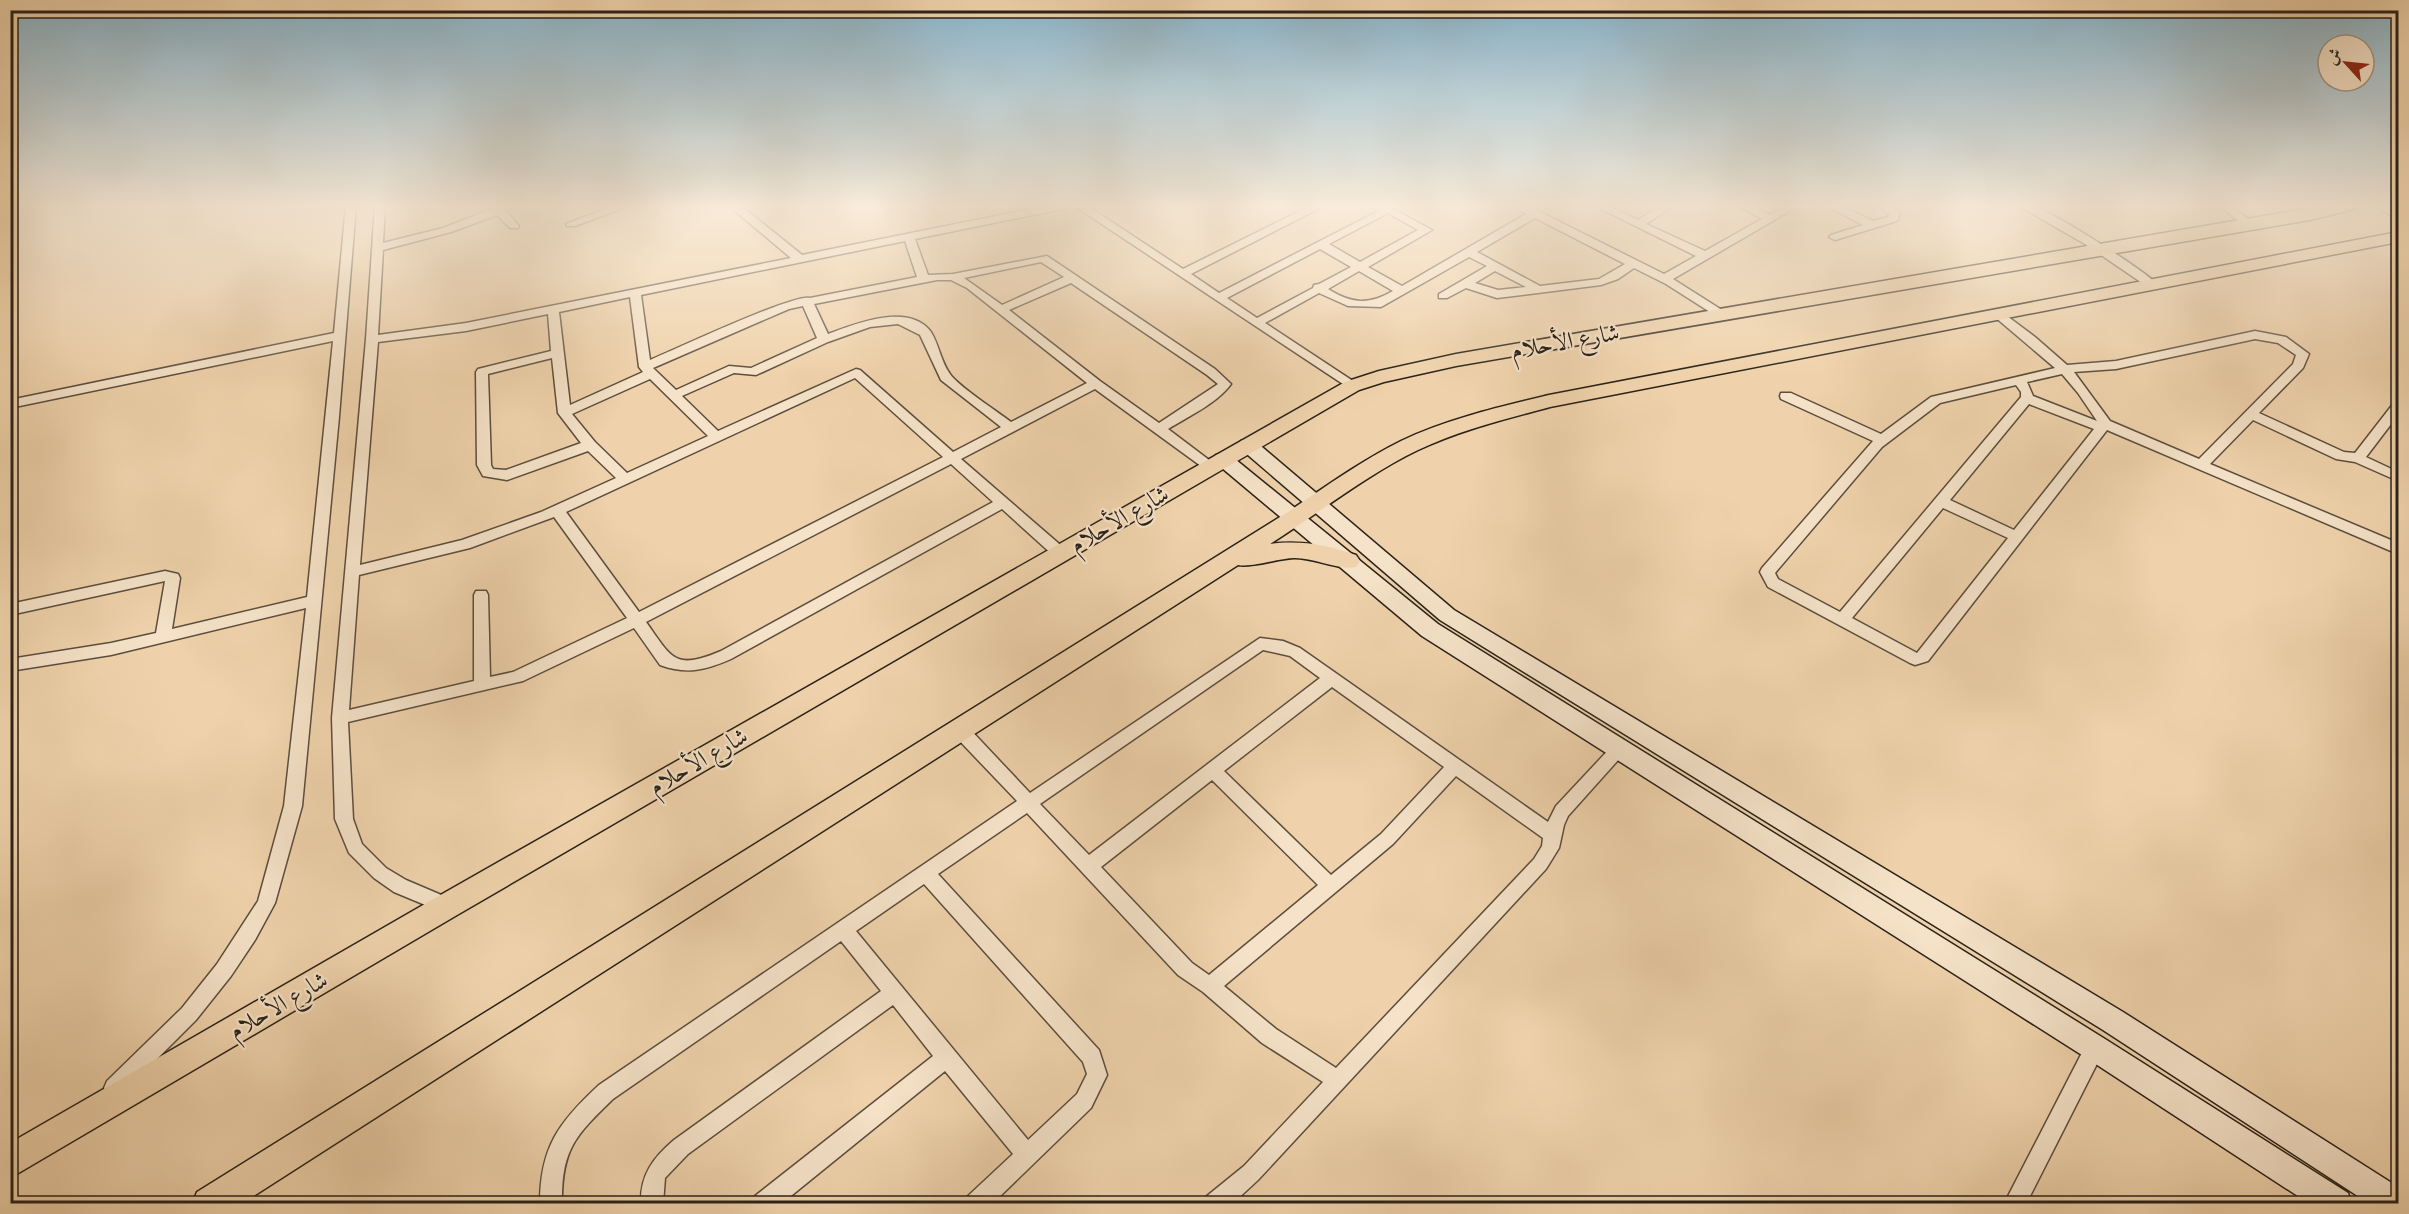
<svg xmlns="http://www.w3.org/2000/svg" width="2409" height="1214" font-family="'Gentium Book Plus',Amiri,serif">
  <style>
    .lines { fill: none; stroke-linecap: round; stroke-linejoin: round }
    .street-casing { stroke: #5b4e3e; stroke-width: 3 }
    .secondary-casing { stroke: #2a2219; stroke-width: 3 }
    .primary-casing { stroke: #2a2219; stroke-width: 3 }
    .street { fill: #f5e2c8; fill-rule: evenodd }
    .secondary { fill: #f5e2c8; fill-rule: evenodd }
    .primary { fill: #efd2ab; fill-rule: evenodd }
    .labels { text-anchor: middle; stroke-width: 4.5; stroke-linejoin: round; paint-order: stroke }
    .street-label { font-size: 24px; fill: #2a2219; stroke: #f5e2c8 }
  </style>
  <rect width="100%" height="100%" fill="#efd2ab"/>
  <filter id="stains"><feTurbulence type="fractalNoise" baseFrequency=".00333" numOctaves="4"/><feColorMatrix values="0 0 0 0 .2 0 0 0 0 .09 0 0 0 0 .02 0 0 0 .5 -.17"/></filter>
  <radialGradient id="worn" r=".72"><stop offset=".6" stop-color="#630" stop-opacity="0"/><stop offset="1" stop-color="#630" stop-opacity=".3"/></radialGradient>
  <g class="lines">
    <defs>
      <path id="street" d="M346 205H356L339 417 302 806 275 903 255 940 231 976 196 1020 121 1095 114 1098 107 1095 104 1088 107 1081 182 1008 217 964 258 901 284 806 306 608 111 655 10 671V659L111 643 156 633 165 581 10 615V604L165 571 178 574 180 578 172 629 307 597 333 341 10 408V400L334 333Z
        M375 205H385L383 243 443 228 492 209 489 205H517L506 211 519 226 518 228H510L497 215 451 232 383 250 378 335 466 323 791 258 728 205H740L802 255 1050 205H1072L1067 208 915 239 928 275 953 274 1047 256 1215 369 1231 384C1216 404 1189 416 1168 429L1217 466 1215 469H1205L1095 389 961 459 1065 549 1067 553 1065 557H1055L1002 509 731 659C706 670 687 675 660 665L634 628 523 681 348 722 353 819 362 844 386 868 406 880 453 900 456 906 453 912 447 914 394 892 374 878 349 853 335 819 332 718 366 339ZM905 241 917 277 810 298C795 293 674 350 650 360L641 295ZM1041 262 1064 277 1002 305 964 278ZM937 280H951L967 288 1087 383 1011 422C998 412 958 386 950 374 941 362 939 345 931 332 909 302 855 324 828 334L814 304ZM1071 283 1207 375 1218 384 1159 423 1100 381 1009 310ZM630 297 639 367 643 372 570 405 559 312ZM803 306 817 338 751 368 729 366 676 390 653 368 789 309ZM548 314 551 351 478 369 476 372 477 465 483 476 507 480 588 451 616 478 541 512 462 540 360 565 378 342 466 331ZM898 324 920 335 941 380 1001 427 953 452 860 370 856 369 718 431 682 396 734 373 756 375 828 342 870 327ZM552 358 558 413 581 443 506 470 493 469 491 465 488 374ZM855 378 943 457 639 612 566 512ZM650 379 708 436 627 473 595 442 572 414ZM951 464 993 502 721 651C674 671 672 658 646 622ZM554 517 627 618 513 672 490 677 488 595 486 591H476L474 595V681L349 710 359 575 470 548Z
        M615 205H631L575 226H567L566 224Z
        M1073 205H1086L1183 269 1312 205H1326L1191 274 1219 293 1388 206 1432 230 1368 267 1402 286 1526 214 1512 205H1526L1664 274 1696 256 1593 205H1607L1638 220 1662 205H1675L1646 224 1705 251 1762 219 1736 205H1750L1770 215 1787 205H1800L1673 279 1725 312V318L1721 319 1666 284 1634 268 1618 279 1601 285 1497 298 1466 288 1447 298H1439V294L1487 266 1469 257 1381 307 1348 306 1319 293 1265 323 1356 383 1358 386 1356 389 1352 390ZM1388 213 1418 230 1360 262 1329 244ZM1535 218 1625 264 1599 279 1540 286 1477 252ZM1320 249 1351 267 1319 284 1314 285 1313 288 1257 318 1227 298ZM1359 271 1393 291C1369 305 1352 304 1328 289ZM1495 271 1526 287 1498 290 1475 283Z
        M1824 205H1838L1874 221 1888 217 1889 214 1877 205H1890L1900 213 1897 221 1835 240 1829 237 1831 235 1863 225Z
        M2017 205C2021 205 2027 204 2031 205 2050 210 2144 270 2158 285L2156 287H2148L2085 244Z
        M2218 205H2230L2255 225 2250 228 2246 227Z
        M2374 205H2387L2398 213V220Z
        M1999 310 2035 337 2067 365 2116 361 2255 331 2286 337 2309 354 2303 368 2259 413 2344 452 2355 453 2393 404 2398 403V415L2366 457 2398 472V481L2355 462 2336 459 2253 420 2210 464 2398 543V554L2107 430 1928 661 1915 665 1910 663 1768 587 1760 572 1762 568 1873 441 1781 399 1780 396 1781 393H1791L1881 434 1931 397 2055 368 1995 317 1993 314ZM2255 339 2278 343 2296 355 2293 364 2199 459 2110 421 2074 372 2116 369ZM2062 374 2078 393 2097 421 2033 396 2027 382ZM2016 385 2021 392V397L1840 612 1778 579 1775 573 1882 447 1940 403ZM2029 404 2094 429 2014 530 1950 500ZM1943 508 2008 538 1917 653 1852 618Z
        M1260 638 1283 641 1300 648 1548 822 1556 806 1614 744 1620 742 1626 744 1628 749 1568 816 1564 825 1559 848 1546 869 1258 1180 1232 1204H1205L1207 1196 1244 1166 1323 1082 1262 1043 1203 992 1178 975 1027 813 938 874 1099 1050 1107 1075 1091 1108 992 1204H966L968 1196 1013 1154 945 1071 781 1204H753L755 1196 933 1056 893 1005 688 1154 665 1178 663 1204H641C640 1175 653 1158 674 1140L881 991 841 941 613 1099C576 1135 561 1149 562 1204H540C540 1147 559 1122 599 1085L1017 801 953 734 951 729 953 724 959 723 965 724 1030 793ZM1263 650 1290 656 1320 678 1089 855 1040 804ZM1332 687 1444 767 1381 834 1331 875 1224 771ZM1456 776 1543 838 1542 846 1534 859 1336 1068 1276 1029 1224 986 1393 844ZM1212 780 1318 885 1209 975 1192 963 1101 867ZM924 884 1083 1062 1087 1074 1077 1094 1028 1140 856 931Z
        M2095 1039 2102 1041 2105 1048 2026 1204H2004L2088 1041Z"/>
      <path id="secondary" d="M1248 439 1255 441 1454 610 2123 1012 2398 1187V1204H2370L2103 1030 1440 620 1241 449 1239 445 1241 441Z
        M1223 453 1230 455 1438 624 2105 1039 2348 1193 2352 1204H2310L2085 1057 1422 636 1216 463 1214 459 1216 455Z"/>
      <path id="primary" d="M2328 205H2357L2355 209 2310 220 1456 366 1384 382 1359 390 457 915 10 1178V1143L437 897 1345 382 1379 371 1456 354Z
        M2398 232V242L1550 407C1506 419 1460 430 1418 450 1366 475 1319 513 1270 544 1301 540 1327 545 1356 555L1360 561 1356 567C1342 571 1314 558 1295 558 1279 558 1252 568 1238 565L241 1204H192L197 1192 1288 512C1325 487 1361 461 1401 441 1447 419 1499 407 1549 395Z"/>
    </defs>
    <use href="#street" class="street-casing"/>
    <use href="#secondary" class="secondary-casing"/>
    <use href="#primary" class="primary-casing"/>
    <use href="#street" class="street"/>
    <use href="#secondary" class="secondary"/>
    <use href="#primary" class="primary"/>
  </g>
  <linearGradient id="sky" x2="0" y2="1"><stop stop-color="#89b6ce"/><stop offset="0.55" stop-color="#f8ebd9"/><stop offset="1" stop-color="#f8ebd9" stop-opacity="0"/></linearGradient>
  <rect width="2409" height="375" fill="url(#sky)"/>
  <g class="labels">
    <g class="street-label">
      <text transform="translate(1565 341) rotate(-10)" y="8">شارع الأحلام</text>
      <text transform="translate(1119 519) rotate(-30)" y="8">شارع الأحلام</text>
      <text transform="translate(698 761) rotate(-30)" y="8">شارع الأحلام</text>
      <text transform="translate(278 1005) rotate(-30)" y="8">شارع الأحلام</text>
    </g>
  </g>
  <rect width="2409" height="1214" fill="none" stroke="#efd2ab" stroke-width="36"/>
  <rect x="12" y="12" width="2385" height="1190" fill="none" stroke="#2a2219" stroke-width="3"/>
  <rect x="18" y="18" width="2373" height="1178" fill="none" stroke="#2a2219" stroke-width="1.5"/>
  <g transform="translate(2346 63) rotate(297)"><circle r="28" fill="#f5e2c8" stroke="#a49582" stroke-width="1.5"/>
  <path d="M0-4.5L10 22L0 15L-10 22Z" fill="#8f2418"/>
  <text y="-9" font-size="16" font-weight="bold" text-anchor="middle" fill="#2a2219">ش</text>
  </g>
  <rect width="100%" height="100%" filter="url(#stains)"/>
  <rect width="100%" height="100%" fill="url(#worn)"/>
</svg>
